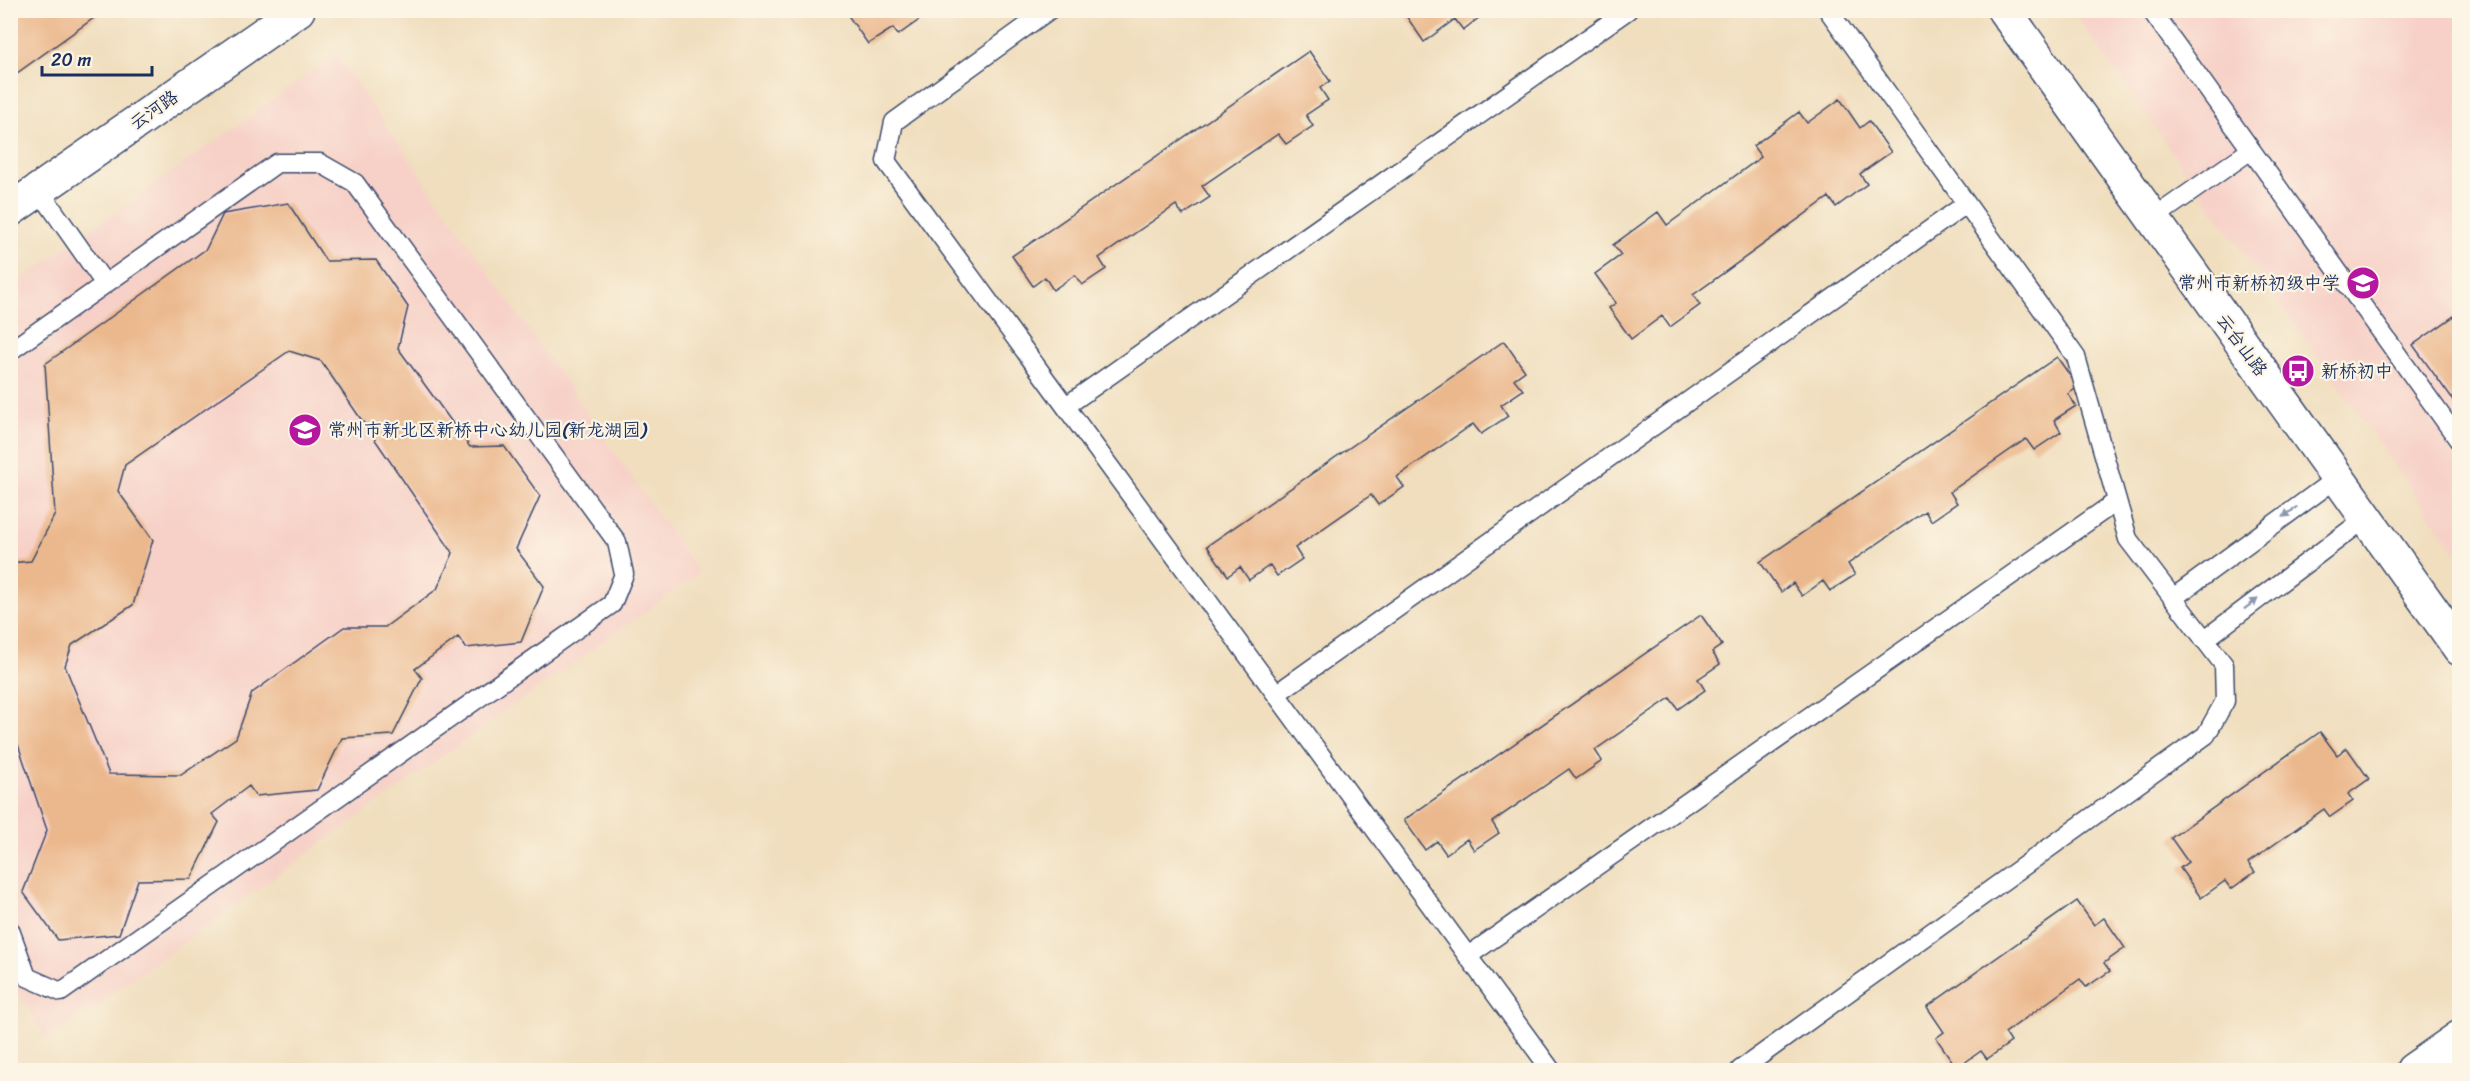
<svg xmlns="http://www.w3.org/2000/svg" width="2470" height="1081" font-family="Sriracha,'LXGW WenKai TC',sans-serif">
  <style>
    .built { fill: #f7d1c8 }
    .building { fill: #ebb88d; fill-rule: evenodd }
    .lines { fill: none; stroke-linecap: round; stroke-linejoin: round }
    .lane-casing { stroke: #3b496c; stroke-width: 21 }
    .secondary-casing { stroke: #3b496c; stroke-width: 36 }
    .lane { stroke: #fff; stroke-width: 18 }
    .secondary { stroke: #fff; stroke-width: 33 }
    .oneway { fill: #8d97ae }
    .labels { text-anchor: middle; stroke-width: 4.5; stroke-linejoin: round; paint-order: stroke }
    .street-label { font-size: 18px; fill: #1b2f5e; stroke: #fcf5e5 }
    .poi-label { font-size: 18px; fill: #1b2f5e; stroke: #fcf5e5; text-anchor: start }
  </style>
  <rect width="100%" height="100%" fill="#fcf5e5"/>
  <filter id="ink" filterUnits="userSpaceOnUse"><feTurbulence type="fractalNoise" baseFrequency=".0167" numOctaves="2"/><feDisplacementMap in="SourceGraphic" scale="12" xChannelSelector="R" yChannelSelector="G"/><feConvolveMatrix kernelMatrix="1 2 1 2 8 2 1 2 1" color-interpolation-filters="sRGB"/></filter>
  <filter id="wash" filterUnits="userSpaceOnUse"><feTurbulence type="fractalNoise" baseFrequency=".008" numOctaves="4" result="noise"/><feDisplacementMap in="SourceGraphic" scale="24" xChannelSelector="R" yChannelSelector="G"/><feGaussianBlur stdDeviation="1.35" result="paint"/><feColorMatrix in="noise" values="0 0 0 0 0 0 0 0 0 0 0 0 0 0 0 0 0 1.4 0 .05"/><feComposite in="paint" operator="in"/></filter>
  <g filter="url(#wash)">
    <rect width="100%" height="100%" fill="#f0debe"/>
    <path class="built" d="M2072 11H2459V556Z
      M336 54 699 573 47 1040 11 981V287Z"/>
    <g id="blocks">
      <path class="building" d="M10 10H105L10 78Z
        M852 10H917L922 18 898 35 893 28 868 44 847 14Z
        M1402 10H1489L1463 30 1455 19 1424 42Z
        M1309 51 1330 81 1320 88 1328 100 1306 115 1313 126 1286 144 1278 134 1202 186 1210 197 1183 215 1176 205 1099 258 1106 269 1082 285 1075 275 1053 290 1045 277 1033 286 1012 256Z
        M1840 99 1860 128 1869 121 1891 152 1860 174 1867 184 1836 207 1829 197 1693 295 1700 305 1670 327 1662 316 1631 339 1609 308 1616 303 1595 274 1621 255 1613 245 1658 212 1667 225 1761 157 1753 146 1799 112 1807 123Z
        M288 203 326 261 376 260 408 307 398 348 470 447 504 446 540 496 516 549 544 586 521 642 466 648 458 637 415 669 422 678 393 735 342 738 317 790 256 796 249 786 212 814 219 822 191 879 138 880 119 934 58 940 23 892 47 830 10 721V563L31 561 55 514 45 364 206 249 223 214ZM289 351 321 361 453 553 437 589 385 627H344L252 693 236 738 181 775 109 774 65 666 72 645 133 605 153 540 118 491 125 465Z
        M2460 312V410L2413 345Z
        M1504 341 1525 371 1514 379 1523 390 1501 405 1508 416 1481 434 1473 424 1397 477 1404 487 1378 505 1371 495 1295 548 1302 559 1277 576 1270 565 1249 580 1240 567 1228 576 1207 546Z
        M2057 357 2078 387 2068 394 2076 406 2054 420 2061 432 2034 450 2026 439 1950 492 1957 503 1931 521 1925 511 1848 564 1855 575 1830 591 1823 581 1802 596 1793 583 1781 592 1760 562Z
        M1701 615 1722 645 1712 652 1720 664 1698 679 1705 690 1678 709 1670 698 1595 750 1602 761 1576 779 1569 769 1492 822 1499 833 1474 850 1467 839 1446 854 1437 841 1425 850 1404 820Z
        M2320 732 2337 755 2347 748 2369 779 2348 794 2353 801 2330 817 2324 809 2248 863 2255 872 2231 889 2225 881 2201 898 2180 868 2188 862 2171 838Z
        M2077 901 2094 925 2104 918 2125 948 2104 963 2110 971 2086 987 2080 979 2005 1033 2011 1042 1987 1059 1981 1051 1957 1068 1936 1038 1944 1032 1927 1007Z"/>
    </g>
  </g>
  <g filter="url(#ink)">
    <use href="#blocks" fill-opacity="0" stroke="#3b496c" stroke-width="1.5"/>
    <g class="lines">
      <defs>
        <path id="lane" d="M1049 10 894 122 886 161 1551 1070
          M2151 10 2460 442
          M39 190 105 284
          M2152 219 2251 150
          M10 351 277 163H320L355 183 617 542 624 574 612 604 61 992 27 977 10 930
          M1066 406 1628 10
          M2173 598 2337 478
          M2204 640 2366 518
          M1276 694 1966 204
          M1468 956 2117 501
          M1740 1070 2206 735 2225 701 2224 665 2128 539 2076 357 1828 10"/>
        <path id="secondary" d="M2004 10 2460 649
          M10 210 298 10
          M2413 1070 2460 1037"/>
      </defs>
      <use href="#lane" class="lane-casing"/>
      <use href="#secondary" class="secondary-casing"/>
      <use href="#lane" class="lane"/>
      <use href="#secondary" class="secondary"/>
    </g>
    <defs><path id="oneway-solid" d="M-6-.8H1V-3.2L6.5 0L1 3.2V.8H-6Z" transform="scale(1.5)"/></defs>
    <g class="oneway">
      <use href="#oneway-solid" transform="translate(2290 512) rotate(144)"/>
      <use href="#oneway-solid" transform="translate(2251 604) rotate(-37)"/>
    </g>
  </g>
  <defs>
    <symbol id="school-disc" viewBox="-11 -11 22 22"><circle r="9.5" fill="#b5179e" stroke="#fcf5e5"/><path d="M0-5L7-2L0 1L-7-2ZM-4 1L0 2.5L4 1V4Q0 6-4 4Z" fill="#fff"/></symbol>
    <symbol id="bus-disc" viewBox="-11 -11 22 22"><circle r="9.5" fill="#b5179e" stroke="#fcf5e5"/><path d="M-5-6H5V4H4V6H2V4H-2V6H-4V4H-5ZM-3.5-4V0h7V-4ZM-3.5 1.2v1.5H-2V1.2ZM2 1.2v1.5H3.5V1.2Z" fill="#fff"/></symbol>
  </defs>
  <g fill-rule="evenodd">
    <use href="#school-disc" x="2344" y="264" width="38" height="38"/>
    <use href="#bus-disc" x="2279" y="352" width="38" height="38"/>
    <use href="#school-disc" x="286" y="411" width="38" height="38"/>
  </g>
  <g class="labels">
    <g class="street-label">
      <text transform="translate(154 110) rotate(-35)" y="6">云河路</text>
      <text transform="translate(2242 345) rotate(54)" y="6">云台山路</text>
    </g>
    <g class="poi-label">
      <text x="2340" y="289" text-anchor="end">常州市新桥初级中学</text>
      <text x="2321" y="377">新桥初中</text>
      <text x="328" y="436">常州市新北区新桥中心幼儿园(新龙湖园)</text>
    </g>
  </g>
  <rect width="2470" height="1081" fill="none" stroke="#fcf5e5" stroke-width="36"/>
  <path d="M42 66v9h110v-9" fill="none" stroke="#1b2f5e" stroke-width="3"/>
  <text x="51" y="66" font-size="18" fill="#1b2f5e" stroke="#fcf5e5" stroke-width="4.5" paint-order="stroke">20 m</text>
</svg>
